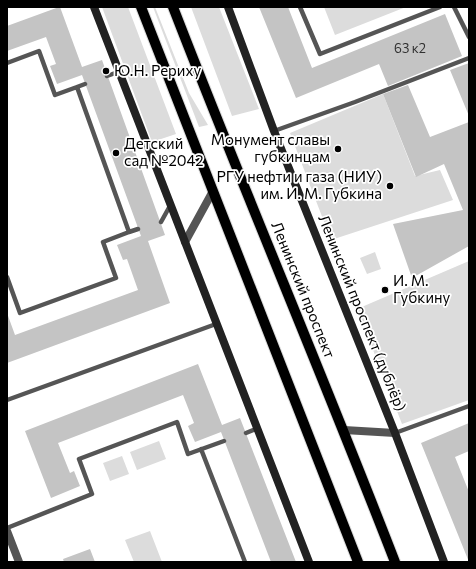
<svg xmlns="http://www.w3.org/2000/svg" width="476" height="569" font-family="Commissioner,sans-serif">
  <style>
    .green { fill: #dcdcdc }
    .building { fill: #c4c4c4 }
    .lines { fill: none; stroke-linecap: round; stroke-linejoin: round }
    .primary-casing { stroke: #dbdbdb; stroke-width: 12 }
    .lane { stroke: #555; stroke-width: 4.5 }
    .street { stroke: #555; stroke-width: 8 }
    .secondary { stroke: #222; stroke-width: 8 }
    .primary { stroke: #000; stroke-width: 10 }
    .poi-dot { fill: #000; stroke: #fff; stroke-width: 1.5 }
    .labels { text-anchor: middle; stroke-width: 3.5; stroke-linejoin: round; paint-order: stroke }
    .number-label { font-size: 13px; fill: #313131 }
    .poi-label { font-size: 15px; fill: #000; stroke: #fff; text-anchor: start }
    .street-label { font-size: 15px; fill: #000; stroke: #fff }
  </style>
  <rect width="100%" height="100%" fill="#fff"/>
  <path class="green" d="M102 7H128L176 134 152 142Z
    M153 7H155L189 93 208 125 199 127Z
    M191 7H219L259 109 232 116Z
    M324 7H406L335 35Z
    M383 94 415 176 440 170 453 200 331 240 290 133Z
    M375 252 381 269 367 274 360 258Z
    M469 261V400L402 424 357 309Z
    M159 441 166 459 137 470 130 452Z
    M122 456 129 474 110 481 103 463Z
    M150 531 162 562H134L125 540Z"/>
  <path class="building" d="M59 7H60L82 67 102 60 165 235 148 241 170 303 7 363V313L15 335 138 290 127 259 123 260 117 245 141 236 82 75 57 84 50 66 56 64 46 37 7 51V26Z
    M259 7H288L312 68 445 14 462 56 388 86 379 64 296 98Z
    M469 63V116L450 70Z
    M408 85 430 137 469 122V246L412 278 393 224 463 210 444 164 416 177 383 94Z
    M198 364 222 425 240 418 296 562H271L221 432 195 442 188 426 194 423 183 395 58 443 70 473 74 471 80 486 51 498 25 431Z
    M469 423V451L455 457 469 492V562L421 443Z
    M90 549 95 562H64L63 559Z"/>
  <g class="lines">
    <defs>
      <path id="primary" d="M141 7 358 562
        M173 7C245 193 323 376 395 562"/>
    </defs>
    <use href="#primary" class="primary-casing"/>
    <path class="lane" d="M300 7 320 54 440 7
      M454 7 469 37
      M7 63 39 51 55 95 77 87 129 232 103 242 116 278 20 313 7 277
      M107 76 118 72
      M77 87 85 84
      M274 131 355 102 469 58
      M161 222 171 204
      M129 232 138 229
      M7 400 216 324
      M246 433 258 428
      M395 433 469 406
      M201 449 245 562
      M7 528 92 494 79 459 177 422 188 454 224 441"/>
    <path class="street" d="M185 242 213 191
      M344 430 395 433
      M7 531 19 562"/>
    <path class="secondary" d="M94 7 309 562
      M228 7 274 131 395 433 444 562"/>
    <use href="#primary" class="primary"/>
  </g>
  <g class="poi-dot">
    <circle cx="106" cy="71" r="4"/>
    <circle cx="338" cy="149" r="4"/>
    <circle cx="116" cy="153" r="4"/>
    <circle cx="390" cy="186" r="4"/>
    <circle cx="385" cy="290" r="4"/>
  </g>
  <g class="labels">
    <g class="number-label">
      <text x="410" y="53">63 к2</text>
    </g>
    <g class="poi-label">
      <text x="114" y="76">Ю.Н. Рериху</text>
      <text x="330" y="145" text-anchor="end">Монумент славы<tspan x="330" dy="17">губкинцам</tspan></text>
      <text x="124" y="149">Детский<tspan x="124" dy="17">сад №2042</tspan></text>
      <text x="382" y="182" text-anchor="end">РГУ нефти и газа (НИУ)<tspan x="382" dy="17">им. И. М. Губкина</tspan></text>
      <text x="393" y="286">И. М.<tspan x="393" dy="17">Губкину</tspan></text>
    </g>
    <g class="street-label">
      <text transform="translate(303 290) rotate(68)" y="5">Ленинский проспект</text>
      <text transform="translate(362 313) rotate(68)" y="5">Ленинский проспект (дублёр)</text>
    </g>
  </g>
  <rect width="476" height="569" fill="none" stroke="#000000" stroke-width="16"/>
</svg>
